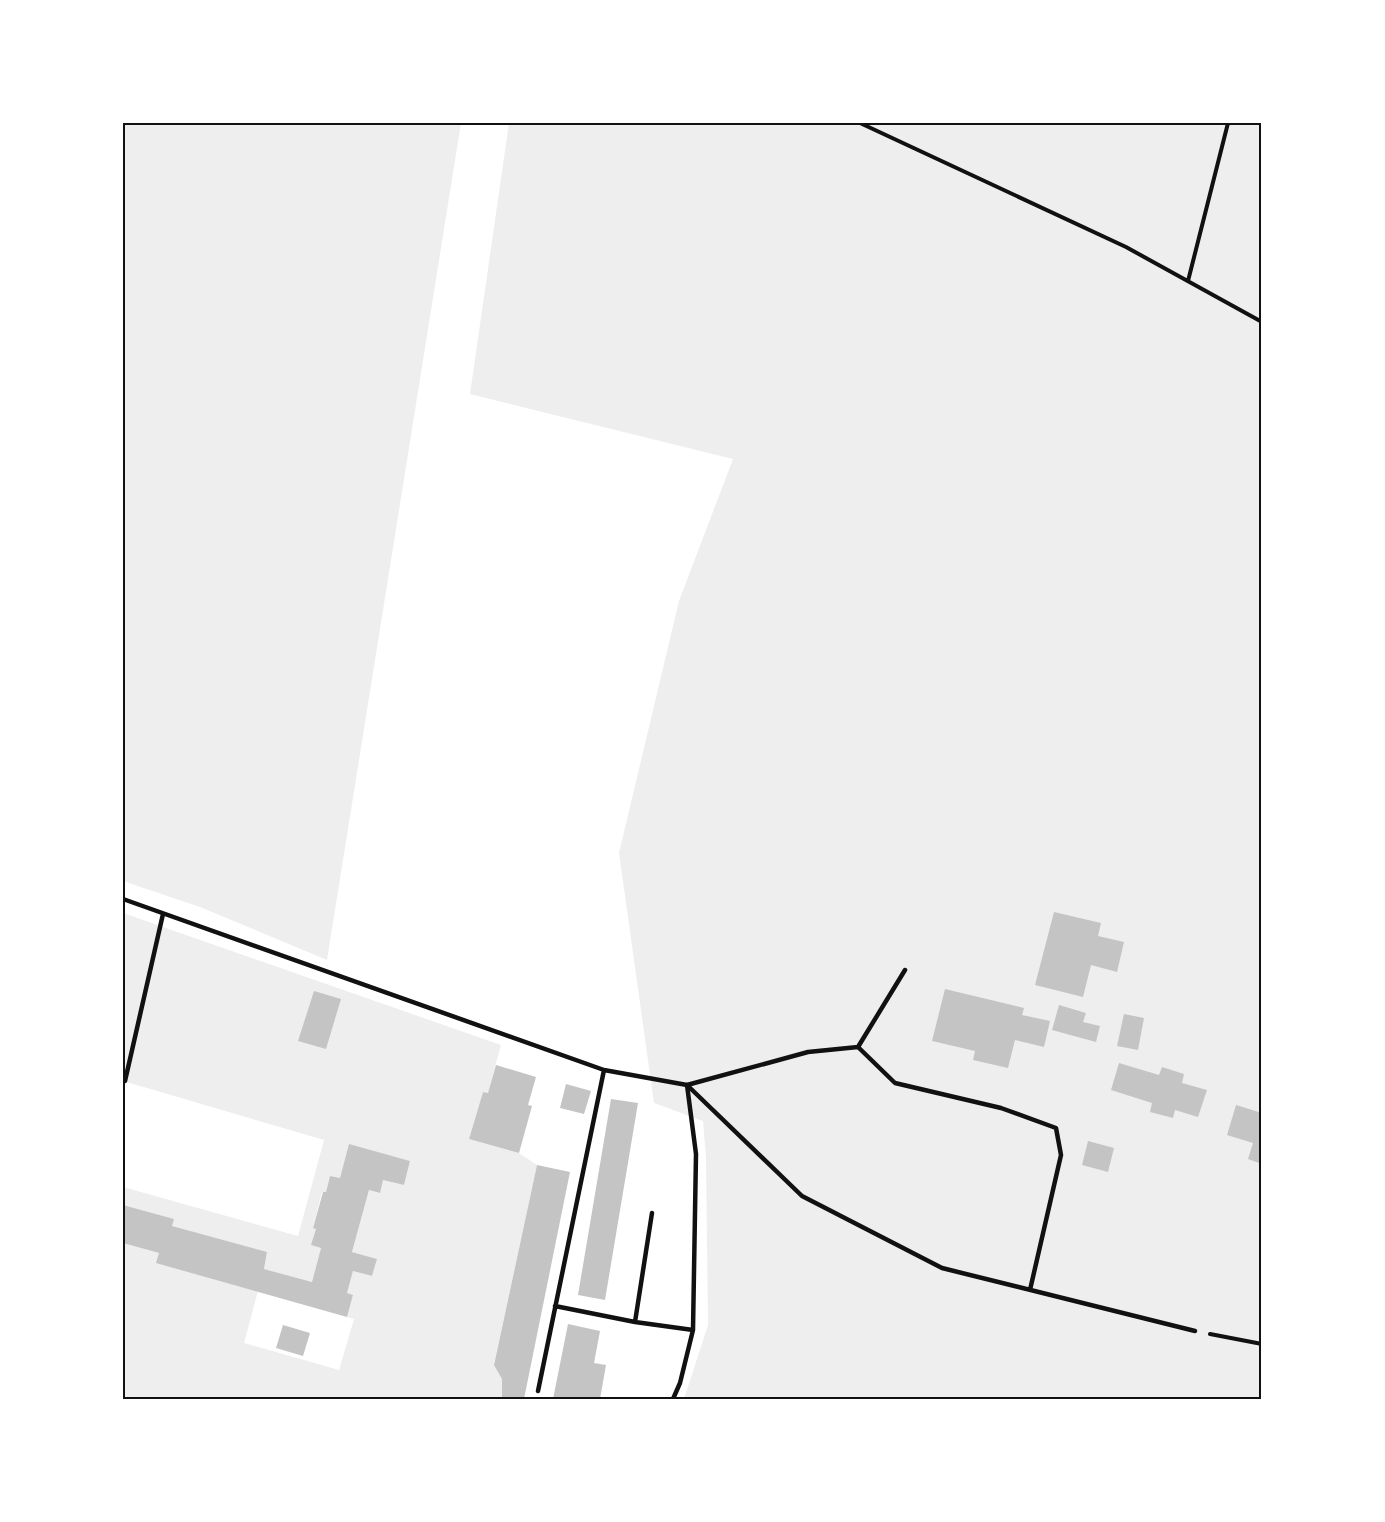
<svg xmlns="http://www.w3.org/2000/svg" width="1385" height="1522" font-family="Spectral,serif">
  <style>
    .green { fill: #eee }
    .building { fill: #c4c4c4 }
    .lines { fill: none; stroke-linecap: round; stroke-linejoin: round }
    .path { stroke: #111; stroke-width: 4 }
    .service { stroke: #111; stroke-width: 4.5 }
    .neatline { fill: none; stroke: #111; stroke-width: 2 }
  </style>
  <rect width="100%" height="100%" fill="#fff"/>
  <path class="green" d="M123 123H461L327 960 200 907 123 881Z
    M509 123H1262V1399H684L708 1325 706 1157 703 1121 654 1103 619 853 679 601 733 459 470 394Z
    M123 913 501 1045 488 1093 483 1092 469 1139 519 1153 537 1165 494 1364 502 1379V1399H123V1243L159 1253 258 1291 244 1343 339 1370 354 1319 347 1317 353 1295 347 1293 353 1271 372 1276 377 1259 352 1252 369 1190 379 1193 383 1180 404 1185 410 1161 349 1145 340 1178 330 1176 326 1192H322L313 1227 316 1229 312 1245 321 1248 312 1282 264 1269 267 1253 172 1226 173 1219 123 1205V1187L298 1236 324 1140 123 1081Z"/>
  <path class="building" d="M1054 912 1101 923 1098 936 1124 942 1117 972 1091 965 1083 997 1035 985Z
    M945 989 1024 1008 1022 1015 1050 1021 1044 1047 1015 1040 1008 1068 973 1060 975 1051 932 1041Z
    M314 991 341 999 326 1049 298 1041Z
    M1059 1005 1086 1013 1083 1022 1100 1026 1096 1042 1052 1030Z
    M1124 1014 1144 1018 1138 1050 1117 1046Z
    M1119 1063 1159 1075 1162 1067 1184 1074 1182 1083 1207 1090 1198 1117 1175 1110 1173 1118 1150 1112 1152 1103 1111 1090Z
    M496 1065 536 1077 528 1105 532 1106 519 1153 469 1139 483 1092 488 1093Z
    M566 1084 591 1091 584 1114 560 1108Z
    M611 1099 638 1103 605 1300 578 1295Z
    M1236 1105 1262 1113V1164L1248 1159 1253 1143 1227 1135Z
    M1088 1141 1114 1148 1108 1172 1082 1165Z
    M349 1144 410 1161 404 1185 383 1180 380 1193 369 1190 352 1252 377 1259 372 1276 353 1271 347 1293 353 1295 347 1317 156 1263 159 1253 123 1243V1205L174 1219 172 1226 267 1252 264 1269 312 1282 321 1248 311 1245 316 1229 313 1228 323 1192H326L330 1176 340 1178Z
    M537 1165 570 1172 524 1399H502V1379L494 1365Z
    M568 1324 600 1331 594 1363 606 1365 600 1399H553Z
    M283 1325 310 1333 303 1356 276 1348Z"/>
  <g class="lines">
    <path class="path" d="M860 123 1126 247 1262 322
      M1188 281 1228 123
      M1210 1334 1262 1344"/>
    <path class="service" d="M123 899 604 1070 687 1085 808 1052 858 1047 905 970
      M858 1047 895 1083 1001 1108 1056 1128 1061 1155 1030 1290
      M125 1081 163 914
      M687 1085 802 1196 942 1268 1195 1331
      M555 1306 635 1322 652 1213
      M635 1322 693 1330
      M538 1391 604 1070
      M673 1399 680 1383 693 1330 696 1154 687 1085"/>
  </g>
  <rect width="1385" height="1522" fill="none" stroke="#ffffff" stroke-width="249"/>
  <rect x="124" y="124" width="1136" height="1274" class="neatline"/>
</svg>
